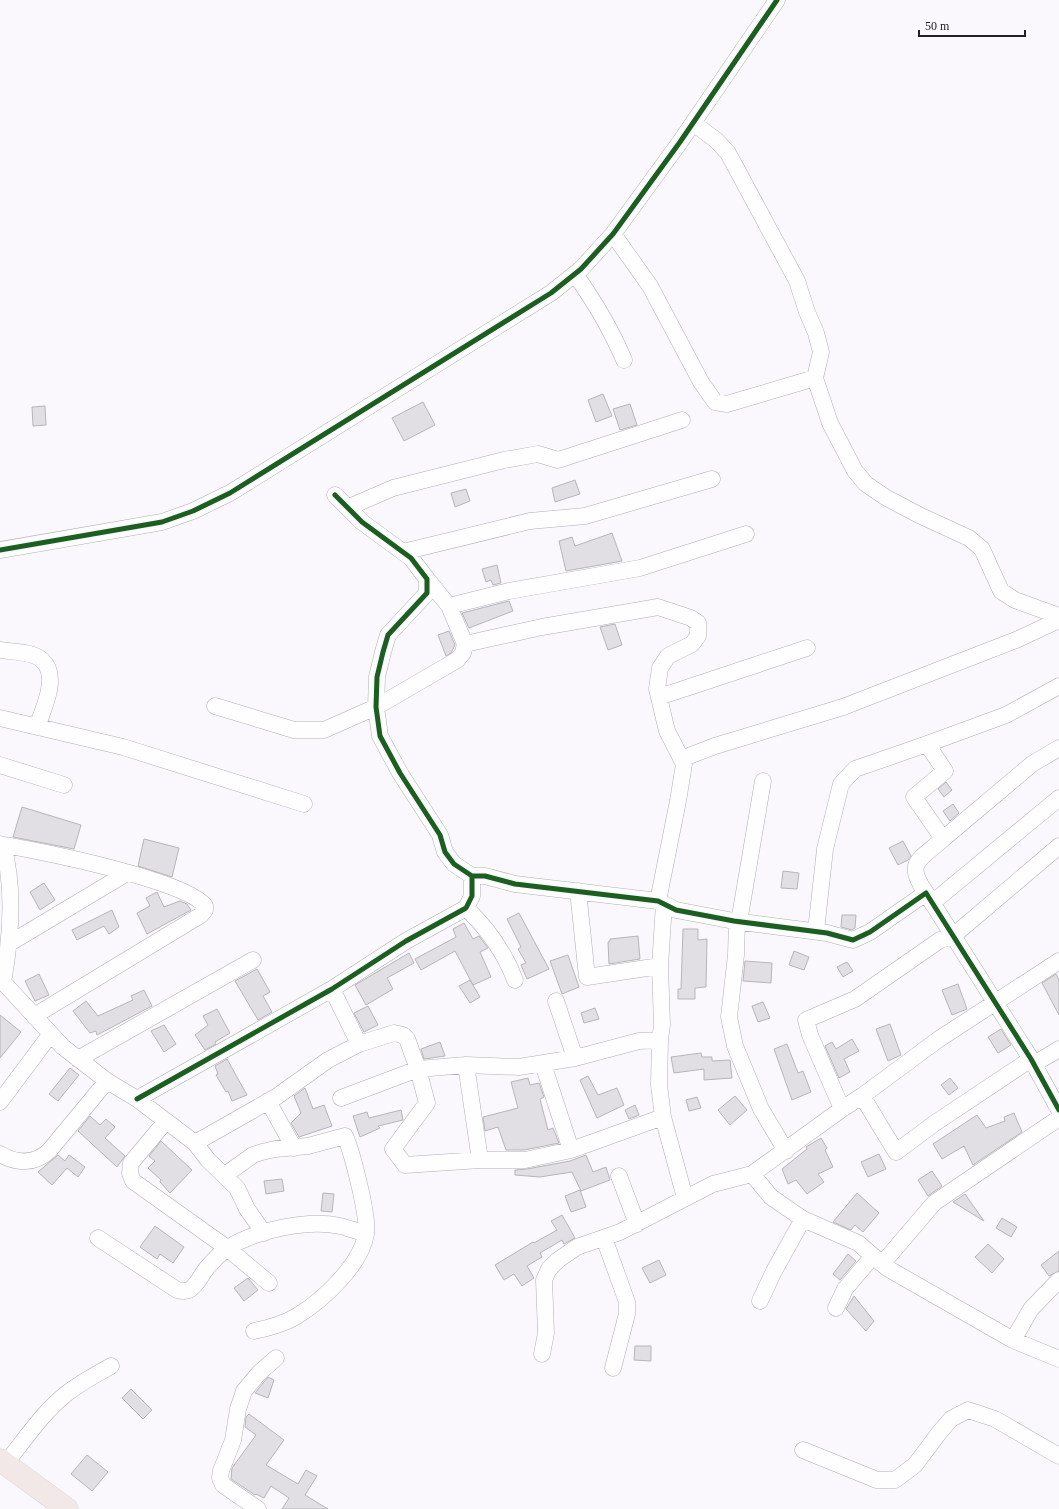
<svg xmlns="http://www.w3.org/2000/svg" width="1059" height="1509" font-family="Georgia,serif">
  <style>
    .building { fill: #e1dfe4; stroke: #b6b5b9 }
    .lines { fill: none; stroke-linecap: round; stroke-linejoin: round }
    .minor-casing { stroke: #b1afb4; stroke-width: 17 }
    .highway-casing { stroke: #d6d4d7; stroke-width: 23 }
    .minor { stroke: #fefeff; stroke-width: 16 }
    .highway { stroke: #f1e8e7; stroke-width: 22 }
    .cycleway-casing { stroke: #f9f7fe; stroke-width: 8 }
    .cycleway { stroke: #1b5e20; stroke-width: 5 }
  </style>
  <rect width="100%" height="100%" fill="#faf8fd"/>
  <path class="building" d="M603 394 612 416 596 422 588 400Z
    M423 402 435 425 404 441 392 418Z
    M630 404 637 425 620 430 613 409Z
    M45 406 46 425 33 426 32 407Z
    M575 480 580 494 555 502 552 488Z
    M466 489 470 501 455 507 451 493Z
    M612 533 622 561 566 571 559 541 572 537 575 546Z
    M497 565 501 583 493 585 491 580 486 582 482 569Z
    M509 601 513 611 469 628 462 613Z
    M615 624 622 645 608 650 600 627Z
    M449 631 455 645 451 653 446 656 438 635Z
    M946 782 952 790 944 797 938 789Z
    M953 804 959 813 950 821 943 811Z
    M22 807 81 825 74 849 13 837Z
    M144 839 179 848 172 877 138 866Z
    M903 841 911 856 908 860 898 865 889 848Z
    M783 871 799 873 797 889 781 888Z
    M44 883 55 900 40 910 30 892Z
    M157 892 164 907 180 901 187 904 191 910 147 934 137 913 150 906 146 898Z
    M112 910 119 927 109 934 104 926 77 940 72 930Z
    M519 913 549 969 527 979 521 965 526 963 518 949 521 947 507 919Z
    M842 915H856L855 928 852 930 841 927Z
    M464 923 473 939 479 936 488 948 480 952 491 977 473 985 455 951 421 970 415 959 456 937 453 929Z
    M683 929H698V940L707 939 706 987 695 988V999H678V989H681Z
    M638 936 640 959 609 964 608 942 610 941V939Z
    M794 951 809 957 804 970 789 965Z
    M409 953 414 963 387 978 393 989 366 1005 355 985Z
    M568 955 579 987 562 994 550 961Z
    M745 961 772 963 771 983 743 981Z
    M847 962 853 971 843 977 837 967Z
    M257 969 270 992 263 996 272 1012 258 1020 235 981Z
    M39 974 49 995 35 1001 25 981Z
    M1056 974 1059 980V1015L1042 983Z
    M470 980 480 997 470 1003 459 986Z
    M958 984 967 1009 952 1015 942 990Z
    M144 990 152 1006 97 1035 96 1031 90 1033 73 1011 86 1001 98 1016 133 1000 131 996Z
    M763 1002 770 1018 758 1022 752 1006Z
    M368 1006 378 1025 364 1032 354 1013Z
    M595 1008 599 1019 584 1023 581 1013Z
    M217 1009 230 1033 215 1042 216 1044 205 1050 195 1035 208 1025 203 1016Z
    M0 1015 21 1032 0 1058Z
    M890 1024 901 1055 888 1061 876 1029Z
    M164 1025 176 1044 164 1052 151 1031Z
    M1001 1029 1011 1045 998 1053 988 1037Z
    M852 1039 859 1051 844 1059 850 1072 839 1078 825 1046 832 1042 836 1049Z
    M440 1042 445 1056 424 1059 421 1049Z
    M787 1044 798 1073 803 1071 811 1092 792 1100 774 1049Z
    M701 1053 702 1057H712V1061L730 1060 732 1078 704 1080V1069L674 1073 671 1057Z
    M227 1059 247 1095 232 1101 228 1091 226 1092 216 1075 218 1074 215 1066Z
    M70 1068 79 1075 58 1101 49 1094Z
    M588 1076 598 1095 617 1088 624 1105 597 1118 580 1080Z
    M528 1078 530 1085 539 1083 544 1097 540 1099 548 1130 553 1128 559 1143 524 1150H506L498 1127 485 1131 483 1117 518 1108 511 1082Z
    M950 1078 958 1088 949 1095 941 1085Z
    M305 1088 313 1109 324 1105 332 1126 299 1137 291 1123 301 1113 294 1096Z
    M735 1096 747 1110 730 1125 718 1110Z
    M697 1097 701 1108 689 1111 686 1100Z
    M635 1105 639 1115 629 1119 625 1110Z
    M401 1110 403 1120 378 1126 380 1128 360 1137 353 1116 367 1112 369 1118Z
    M1014 1113 1022 1132 973 1165 964 1146 942 1159 933 1144 977 1115 986 1128 1005 1121 1004 1117Z
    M90 1116 100 1125 106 1119 115 1127 105 1138 125 1156 117 1167 78 1131Z
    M821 1138 827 1148 825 1150 833 1167 818 1174 824 1182 807 1194 796 1180 788 1184 782 1169 807 1149 806 1147Z
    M161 1141 192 1170 170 1193 160 1182 161 1180 148 1168 155 1161 149 1156Z
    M879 1154 886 1169 868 1177 861 1162Z
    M58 1155 65 1161 69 1155 85 1167 78 1177 67 1168 52 1185 38 1172Z
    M586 1155 593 1172 606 1167 610 1180 581 1191 572 1172 540 1177 515 1175V1170L527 1169 570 1161Z
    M932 1171 942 1186 928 1196 918 1180Z
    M282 1179 284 1191 266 1194 264 1181Z
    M580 1190 586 1207 571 1212 565 1196Z
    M323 1193 334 1194 332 1212 321 1211Z
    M857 1193 879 1213 863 1232 855 1225 851 1230 833 1222Z
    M965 1194 984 1221 953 1202Z
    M562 1215 575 1238 564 1244 562 1240 540 1253 542 1257 527 1266 534 1278 522 1286 514 1274 504 1280 495 1265 533 1242 534 1243 557 1230 551 1221Z
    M1002 1218 1017 1227 1011 1237 996 1228Z
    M155 1226 184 1247 173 1263 160 1254 157 1259 140 1247Z
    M988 1244 1004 1259 992 1273 975 1257Z
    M1059 1251V1271L1049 1276 1041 1265Z
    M848 1254 856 1261 840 1280 833 1274Z
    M659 1260 666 1275 650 1283 642 1268Z
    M248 1278 258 1290 244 1301 234 1288Z
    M854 1296 874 1321 866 1331 846 1309Z
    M635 1346H651V1361L634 1360Z
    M268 1377 274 1380 268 1398 255 1393Z
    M131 1389 152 1410 143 1419 122 1398Z
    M249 1414 284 1440 266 1465 298 1484 306 1470 317 1476 305 1495 328 1509H282L289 1498 271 1486 264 1498 256 1494 255 1495 231 1479 232 1468 256 1435 245 1427 246 1417Z
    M87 1455 108 1472 92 1491 71 1474Z"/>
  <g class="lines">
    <defs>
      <path id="minor" d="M693 123 716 140 728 153 797 281 807 312 816 333 821 352 815 378 830 423 855 471 866 484 885 497 919 515 969 538 982 549 1001 591 1015 600 1059 616
        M613 234 650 286 701 382 715 402 727 404 815 378
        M575 274C594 301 611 329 624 360
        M349 507 393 488 504 460 538 454 558 460 682 420
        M0 550 162 522 193 511 230 493 551 293 581 269 613 234 680 142 777 0
        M403 552 530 521 585 516 712 479
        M449 606 509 591 640 568 746 534
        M465 644 542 627 658 607 691 618 698 623V636L692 644 668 656 660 668 657 689 667 731 684 764 678 801 658 901
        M0 650C12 652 32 651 42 660 60 676 43 709 37 727
        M659 697 807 648
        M215 706 294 730H324L376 707 457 660 463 653 465 644 449 606 427 579
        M0 718 123 747 304 804
        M681 759 715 746 843 707 1016 640 1059 620
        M0 765 64 785
        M943 839 1032 764 1059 748
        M0 844 3 845C15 889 11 938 3 982L63 1047 107 1081 137 1099 195 1143 208 1160 237 1188 247 1209 264 1233
        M3 845C38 850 188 881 205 906V910L201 915 34 1016
        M1059 846 953 936 940 940 855 999 806 1020 810 1035 842 1109 862 1096 939 1039 1059 961
        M472 876H485L515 884 658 901 676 910 734 921 827 933 853 940 870 932 926 893 1031 1059 1059 1110
        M578 891 587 977 660 966 664 904
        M926 893C904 862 920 860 943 839L914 797 945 771 927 744 1006 715 1059 686
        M932 903 1059 798
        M466 908C488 929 504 951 515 980
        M737 922 736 955 729 1017 735 1046 761 1109 786 1151
        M739 922 763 781
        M816 931 825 849 841 784 855 769 927 744
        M10 943 127 873
        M332 989 359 1044
        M556 1001 575 1058
        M660 1040 662 1025 660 966
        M78 1059 253 960
        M543 1064 571 1150 663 1117 685 1198
        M1034 1064 1059 1049
        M466 1065 480 1160H525L571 1150
        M862 1096 896 1152 935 1123 1031 1059
        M341 1098 418 1069 427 1103 393 1149 405 1165 480 1160
        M137 1099 332 989 406 941 466 908 472 896V876L454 864 445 852 440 835 400 773 380 736 376 707 377 677 383 652 388 635 427 593V579L411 558 362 522 335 495
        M268 1101 294 1148
        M0 1102 50 1035
        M166 1121 131 1163 130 1173 133 1181 227 1248 269 1283
        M195 1143 276 1097 328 1060 359 1044 394 1033 403 1035 407 1039 418 1069 466 1065 519 1067 575 1058 639 1041 660 1040 659 1085 663 1117
        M0 1154C17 1164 35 1164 49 1151L107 1081
        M752 1174 771 1197 803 1219 858 1243 887 1268 1013 1340
        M225 1175 253 1155 262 1152 275 1149 308 1146 345 1136C352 1152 369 1217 366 1234 361 1265 323 1300 297 1316 284 1324 269 1328 254 1331
        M619 1176 637 1224
        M98 1238 177 1290C181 1291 185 1292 189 1290 197 1286 201 1275 206 1269 212 1262 221 1252 228 1248 256 1230 308 1219 340 1226 349 1228 357 1232 366 1233
        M604 1238 627 1302V1314L613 1368
        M882 1264 934 1203 1059 1118
        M1059 1280 1031 1309 1013 1340 1059 1359
        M760 1301 774 1271 803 1219
        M836 1308 845 1289 873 1256
        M542 1354 546 1333 544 1280 549 1269 558 1260 577 1247 620 1232 713 1184 752 1174 842 1109
        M803 1450 877 1480H895L915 1465 939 1433 951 1419 968 1410 995 1419 1059 1456
        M5 1464C24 1441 42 1413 66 1394 80 1383 95 1375 111 1366
        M258 1509 223 1485 220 1478 221 1471 233 1440 238 1409 244 1391 259 1373 276 1358"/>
      <path id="highway" d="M0 1460 67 1509"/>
    </defs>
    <use href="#minor" class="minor-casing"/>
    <use href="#highway" class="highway-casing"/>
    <use href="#minor" class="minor"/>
    <use href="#highway" class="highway"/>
    <defs>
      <path id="cycleway" d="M0 550 162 522 193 511 230 493 551 293 581 269 613 234 680 142 777 0
        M472 876H485L515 884 658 901 676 910 734 921 827 933 853 940 870 932 926 893 1031 1059 1059 1110
        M137 1099 332 989 406 941 466 908 472 896V876L454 864 445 852 440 835 400 773 380 736 376 707 377 677 383 652 388 635 427 593V579L411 558 362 522 335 495"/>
    </defs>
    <use href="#cycleway" class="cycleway-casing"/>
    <use href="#cycleway" class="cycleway"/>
  </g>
  <path d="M919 30v6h106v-6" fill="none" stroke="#222024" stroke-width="2"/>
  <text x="925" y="30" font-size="12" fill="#222024" stroke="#f9f7fe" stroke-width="3" paint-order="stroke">50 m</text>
</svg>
